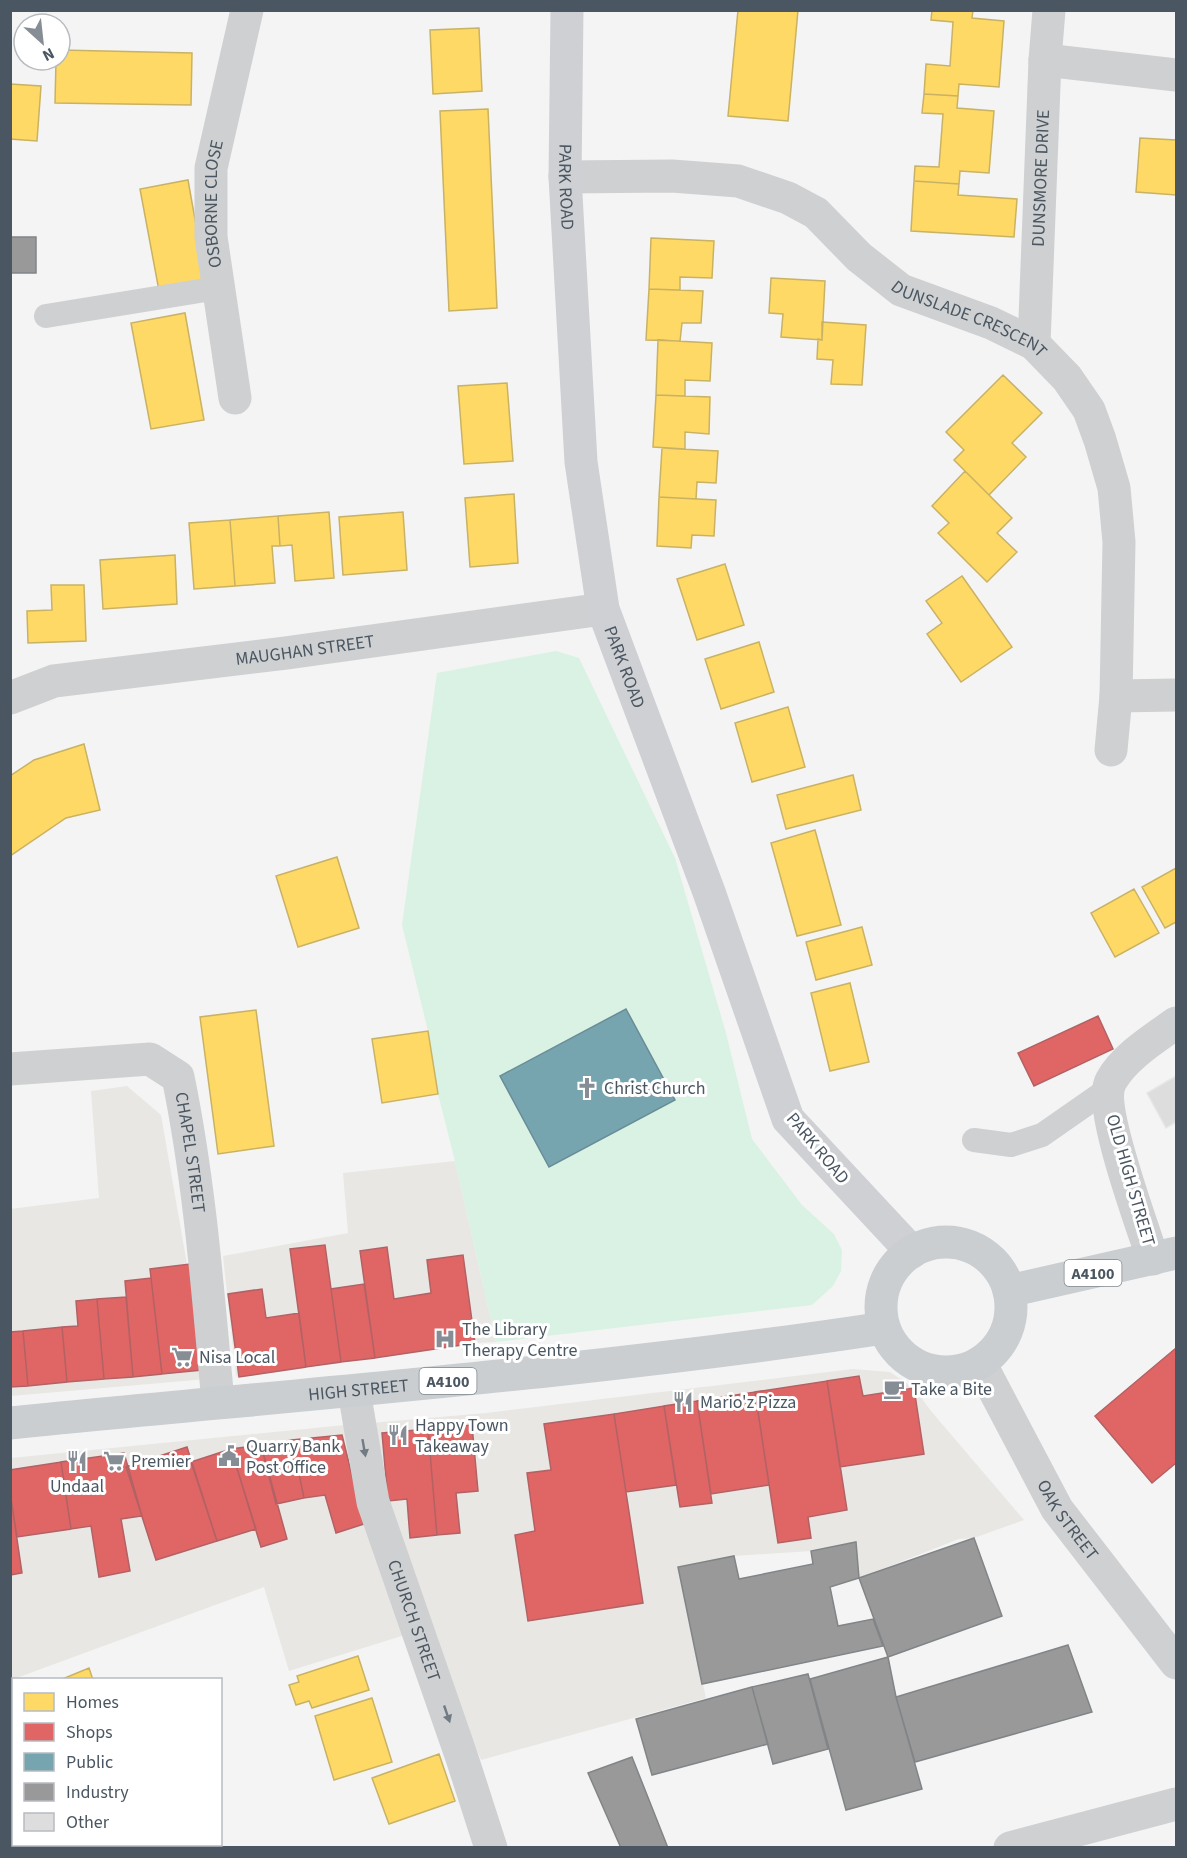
<svg xmlns="http://www.w3.org/2000/svg" width="1187" height="1858" font-family="'Source Sans 3',sans-serif">
  <style>
    .commercial { fill: #e8e7e3 }
    .green { fill: #d9f2e3 }
    .homes { fill: #ffd966; stroke: #c9b264; stroke-width: 1.5 }
    .shops { fill: #e06666; stroke: #b36164; stroke-width: 1.5 }
    .public { fill: #76a5af; stroke: #698d98; stroke-width: 1.5 }
    .industry { fill: #999; stroke: #818588; stroke-width: 1.5 }
    .building { fill: #ddddde; stroke: #e5e6e7; stroke-width: 1.5 }
    .lines { fill: none; stroke-linecap: round; stroke-linejoin: round }
    .lane { stroke: #ced0d2; stroke-width: 24 }
    .street { stroke: #ced0d2; stroke-width: 33 }
    .secondary { stroke: #ced0d4; stroke-width: 33 }
    .primary { stroke: #caced1; stroke-width: 33 }
    .oneway { fill: #727b83 }
    .labels { text-anchor: middle; stroke-width: 6; stroke-linejoin: round; paint-order: stroke }
    .shield { fill: #fff; stroke: #808990; stroke-width: 1.5 }
    .shield-label { font-size: 16px; font-weight: bold; fill: #4a5661 }
    .street-label { font-size: 18px; fill: #4a5661; stroke: #fff }
    .poi-label { font-size: 18px; fill: #4a5661; stroke: #fff; text-anchor: start }
  </style>
  <rect width="100%" height="100%" fill="#f4f4f4"/>
  <path class="commercial" d="M127 1086 161 1115 207 1379 11 1396 10 1209 99 1198 91 1091Z
    M455 1161 496 1342 475 1343 246 1374 239 1377 236 1376 223 1256 348 1233 343 1173Z
    M853 1369 890 1372 914 1388 931 1411 1024 1520 974 1538 959 1539 859 1578 855 1542 811 1551 734 1556 678 1567 706 1698 481 1760 426 1621 383 1502 371 1423 486 1413Z
    M345 1425 405 1635 289 1671 264 1587 11 1680V1458Z"/>
  <path class="green" d="M556 651 579 658 675 858 726 1033 752 1139 802 1205 834 1234 842 1250 841 1271 833 1286 812 1305 496 1342 455 1161 438 1094 428 1031 402 925 437 673Z"/>
  <path class="homes" d="M738 10H798L788 121 728 116Z
    M932 10H973L972 18 1004 21 999 87 959 84 958 96 924 94 926 64 950 66 953 22 931 20Z
    M479 28 482 91 433 94 430 30Z
    M60 50 192 53 191 105 55 103 56 60H60Z
    M10 84 41 86 37 141 10 139Z
    M924 94 958 96 957 108 994 111 989 173 960 171 959 184 914 181 915 166 939 167 943 114 922 113Z
    M488 109 497 308 449 311 440 111Z
    M1140 138 1176 140V195L1136 192Z
    M188 180 207 287 160 296 140 189Z
    M914 181 959 184 958 195 1017 199 1014 237 911 231Z
    M651 238 714 241 712 278 680 277V290L649 289Z
    M771 278 825 281 822 340 781 337 783 314 769 313Z
    M649 289 703 291 701 323H682L680 341 646 340Z
    M185 313 204 420 151 429 131 323Z
    M822 322 866 325 862 385 831 384 833 360 817 359 818 339 822 340Z
    M658 340 712 343 710 381 685 380V396L656 395Z
    M1003 375 1042 413 1012 443 1026 457 989 495 954 460 964 450 946 432Z
    M507 383 513 461 464 464 458 386Z
    M656 395 710 397 709 434 685 432V449L653 447Z
    M662 448 718 451 716 483 697 482 696 499 659 497Z
    M965 471 1012 518 997 533 1017 552 987 582 938 533 949 523 932 506Z
    M514 494 518 563 470 567 465 498Z
    M659 497 716 500 714 536 692 535 691 548 657 546Z
    M329 512 334 578 295 581 292 545 280 546 278 516Z
    M403 512 407 570 343 575 339 517Z
    M278 516 280 546H272L275 583 235 586 230 520Z
    M230 520 235 586 194 589 189 523Z
    M175 555 177 604 103 609 100 560Z
    M725 564 744 625 697 640 677 579Z
    M962 576 1012 647 961 682 927 634 942 623 926 601Z
    M51 585H84L86 641 28 643 27 611 52 610Z
    M759 642 774 692 721 709 705 659Z
    M788 707 805 767 752 782 735 723Z
    M84 744 100 810 66 818 10 856V776L34 760Z
    M853 775 861 810 786 829 777 795Z
    M815 830 841 925 797 936 771 843Z
    M337 857 359 928 298 947 276 876Z
    M1176 868V922L1165 928 1142 887Z
    M1134 889 1159 933 1115 957 1091 913Z
    M862 927 872 965 816 980 806 942Z
    M850 983 869 1062 830 1071 811 993Z
    M256 1010 274 1146 218 1154 200 1017Z
    M428 1031 438 1094 382 1103 372 1039Z
    M358 1656 369 1690 312 1708 309 1701 296 1705 289 1685 299 1682 297 1676Z
    M89 1668 93 1680H60Z
    M372 1698 392 1762 334 1780 315 1716Z
    M439 1754 455 1801 389 1824 372 1778Z
    M103 1844H164L166 1848H104Z"/>
  <path class="shops" d="M1098 1016 1113 1049 1034 1086 1018 1053Z
    M325 1245 341 1362 306 1367 290 1249Z
    M387 1247 394 1299 431 1293 427 1260 463 1255 475 1343 375 1358 360 1251Z
    M190 1264 202 1370 162 1374 150 1269Z
    M151 1278 162 1374 133 1377 125 1281Z
    M364 1284 375 1358 341 1362 331 1289Z
    M262 1289 266 1318 299 1313 306 1367 239 1377 228 1294Z
    M126 1297 133 1377 104 1379 97 1299Z
    M97 1299 104 1379 67 1382 62 1327 78 1326 76 1301Z
    M62 1327 67 1382 28 1386 23 1331Z
    M23 1331 28 1386 10 1387V1332Z
    M1176 1348V1463L1152 1483 1095 1416Z
    M859 1376 863 1396 914 1388 924 1454 840 1467 827 1381Z
    M827 1381 847 1510 808 1517 811 1538 778 1543 755 1392Z
    M755 1392 769 1485 711 1494 697 1401Z
    M697 1401 712 1503 680 1507 664 1406Z
    M664 1406 676 1485 626 1492 614 1414Z
    M614 1414 643 1603 528 1621 515 1535 535 1531 527 1473 551 1470 544 1424Z
    M472 1425 478 1491 456 1493 460 1533 437 1535 428 1429Z
    M428 1429 437 1535 410 1538 407 1499 388 1501 382 1433Z
    M342 1435 364 1524 336 1533 325 1495 304 1498 292 1440Z
    M292 1440 304 1498 276 1504 261 1445Z
    M261 1445 287 1539 261 1547 231 1449Z
    M187 1447 217 1541 156 1560 126 1467Z
    M231 1449 256 1529 217 1541 191 1462Z
    M124 1453 142 1516 121 1519 130 1571 99 1577 91 1526 71 1529 61 1462Z
    M61 1462 71 1529 17 1537 10 1492V1470Z
    M10 1492 22 1573 10 1575Z"/>
  <path class="public" d="M626 1009 675 1100 549 1167 500 1076Z"/>
  <path class="industry" d="M10 237H36V273H10Z
    M974 1538 1002 1616 888 1657 859 1578Z
    M856 1542 859 1578 830 1587 838 1626 873 1619 883 1646 702 1684 678 1567 734 1556 739 1579 813 1564 811 1551Z
    M1068 1645 1092 1712 915 1762 896 1697Z
    M888 1657 896 1697 922 1789 846 1810 810 1679Z
    M808 1674 828 1749 773 1764 752 1687Z
    M752 1687 768 1744 652 1775 636 1719Z
    M632 1757 668 1848H621L588 1773Z"/>
  <path class="building" d="M1176 1076V1122L1166 1128 1147 1093Z"/>
  <g class="lines">
    <path class="lane" d="M46 316 218 288
      M974 1140 1011 1145 1042 1135 1108 1089"/>
    <g class="street">
      <path d="M1045 60 1176 75"/>
      <path id="s1" d="M565 177 672 176 738 181 788 198 816 213 859 257 901 290 991 323 1034 344 1067 378 1089 410 1100 440 1114 488 1119 542 1116 696 1111 750"/>
      <path id="s2" d="M1034 344 1045 60 1049 10"/>
      <path id="s3" d="M235 398 211 237V168L247 10"/>
      <path d="M1116 696 1176 695"/>
      <path id="s4" d="M10 698 54 681 286 653 603 609"/>
      <path id="s5" d="M10 1069 150 1059 178 1077C200 1184 208 1294 218 1402"/>
      <path d="M1153 1259C1143 1228 1097 1105 1111 1081 1124 1057 1155 1038 1176 1023"/>
      <path id="s6" d="M980 1363 1057 1509 1176 1663"/>
      <path id="s7" d="M354 1391 373 1502 462 1758 491 1848"/>
      <path d="M1010 1848 1176 1804"/>
    </g>
    <path class="secondary" id="s8" d="M567 10 565 177 581 462 603 609 709 892 788 1119 912 1252"/>
    <g class="primary">
      <circle cx="946" cy="1307" r="65"/>
      <path d="M1009 1291 1176 1253"/>
      <path id="s9" d="M10 1423C302 1394 594 1372 884 1328"/>
    </g>
  </g>
  <defs><path id="oneway-solid" d="M-6-.8H1V-3.2L6.5 0L1 3.2V.8H-6Z" transform="scale(1.5)"/></defs>
  <g class="oneway">
    <use href="#oneway-solid" transform="translate(364 1448) rotate(80)"/>
    <use href="#oneway-solid" transform="translate(447 1714) rotate(71)"/>
  </g>
  <defs>
    <symbol id="church-bare" viewBox="-9 -9 18 18"><path d="M-1.2-6h2.4v3.5h3.3v2.4h-3.3V6h-2.4V-.1h-3.3v-2.4h3.3Z" fill="#868d94" stroke="#fff" stroke-width="2.5" paint-order="stroke"/></symbol>
    <symbol id="hospital-bare" viewBox="-9 -9 18 18"><path d="M-5-5h3v3.5h4V-5h3V5h-3V1.5h-4V5h-3Z" fill="#868d94" stroke="#fff" stroke-width="2.5" paint-order="stroke"/></symbol>
    <symbol id="supermarket-bare" viewBox="-9 -9 18 18"><path d="M-6-5.5h2.5l.6 2H6L4.5 2H-2.5L-4.4-4H-6ZM-1.5 3.2a1.3 1.3 0 1 0 .1 0ZM3 3.2a1.3 1.3 0 1 0 .1 0Z" fill="#868d94" stroke="#fff" stroke-width="2.5" paint-order="stroke"/></symbol>
    <symbol id="cafe-bare" viewBox="-9 -9 18 18"><path d="M-5.5-4.5H6V0H3Q3 3.5 0 3.5H-2.5Q-5.5 3.5-5.5 0ZM3-3.2v2h1.7v-2ZM-6 4.5H4V6H-6Z" fill="#868d94" stroke="#fff" stroke-width="2.5" paint-order="stroke"/></symbol>
    <symbol id="restaurant-bare" viewBox="-9 -9 18 18"><path d="M-5-6h1v4h1v-4h1v4h1v-4h1v5L-1.5 .5V6h-2V.5L-5-1ZM5-6V6H3V1.5H1.5Q1.5-4 5-6Z" fill="#868d94" stroke="#fff" stroke-width="2.5" paint-order="stroke"/></symbol>
    <symbol id="civic-bare" viewBox="-9 -9 18 18"><path d="M-.6-6.5H3V-4.5H.6V-3L4-1V1h2V6H-6V1h2V-1L-.6-3ZM-1.2 2.5V6h2.4V2.5Z" fill="#868d94" stroke="#fff" stroke-width="2.5" paint-order="stroke"/></symbol>
  </defs>
  <g fill-rule="evenodd">
    <use href="#church-bare" x="572" y="1073" width="30" height="30"/>
    <use href="#hospital-bare" x="430" y="1324" width="30" height="30"/>
    <use href="#supermarket-bare" x="167" y="1342" width="30" height="30"/>
    <use href="#cafe-bare" x="879" y="1374" width="30" height="30"/>
    <use href="#restaurant-bare" x="668" y="1387" width="30" height="30"/>
    <use href="#restaurant-bare" x="383" y="1420" width="30" height="30"/>
    <use href="#civic-bare" x="214" y="1441" width="30" height="30"/>
    <use href="#restaurant-bare" x="62" y="1446" width="30" height="30"/>
    <use href="#supermarket-bare" x="99" y="1446" width="30" height="30"/>
  </g>
  <g class="labels">
    <g class="shield">
      <rect x="1064.5" y="1260" width="57" height="26" rx="4.5"/>
      <rect x="419.5" y="1368" width="57" height="26" rx="4.5"/>
    </g>
    <g class="shield-label">
      <text x="1093" y="1279">A4100</text>
      <text x="448" y="1387">A4100</text>
    </g>
    <g class="street-label">
      <text dy="6" stroke="none"><textPath href="#s2" startOffset="166">DUNSMORE DRIVE</textPath></text>
      <text dy="6" stroke="none"><textPath href="#s8" startOffset="177">PARK ROAD</textPath></text>
      <text dy="6" stroke="none"><textPath href="#s3" startOffset="196">OSBORNE CLOSE</textPath></text>
      <text dy="6" stroke="none"><textPath href="#s1" startOffset="447">DUNSLADE CRESCENT</textPath></text>
      <text dy="6" stroke="none"><textPath href="#s4" startOffset="300">MAUGHAN STREET</textPath></text>
      <text dy="6" stroke="none"><textPath href="#s8" startOffset="663">PARK ROAD</textPath></text>
      <text transform="translate(818 1148) rotate(50)" y="6">PARK ROAD</text>
      <text dy="6" stroke="none"><textPath href="#s5" startOffset="250">CHAPEL STREET</textPath></text>
      <text transform="translate(1131 1180) rotate(74)" y="6">OLD HIGH STREET</text>
      <text dy="6" stroke="none"><textPath href="#s9" startOffset="350">HIGH STREET</textPath></text>
      <text dy="6" stroke="none"><textPath href="#s6" startOffset="180">OAK STREET</textPath></text>
      <text dy="6" stroke="none"><textPath href="#s7" startOffset="238">CHURCH STREET</textPath></text>
    </g>
    <g class="poi-label">
      <text x="604" y="1094">Christ Church</text>
      <text x="462" y="1335">The Library<tspan x="462" dy="21">Therapy Centre</tspan></text>
      <text x="199" y="1363">Nisa Local</text>
      <text x="911" y="1395">Take a Bite</text>
      <text x="700" y="1408">Mario'z Pizza</text>
      <text x="415" y="1431">Happy Town<tspan x="415" dy="21">Takeaway</tspan></text>
      <text x="246" y="1452">Quarry Bank<tspan x="246" dy="21">Post Office</tspan></text>
      <text x="131" y="1467">Premier</text>
      <text x="77" y="1492" text-anchor="middle">Undaal</text>
    </g>
  </g>
  <rect width="1187" height="1858" fill="none" stroke="#4a5661" stroke-width="24"/>
  <rect x="12" y="1678" width="210" height="168" fill="#ffffff" stroke="#b7bbc0" stroke-width="1.5"/>
  <rect x="24" y="1693" width="30" height="18" fill="#ffd966" stroke="#b7bbc0" stroke-width="1.5"/>
  <text x="66" y="1708" font-size="18" fill="#4a5661">Homes</text>
  <rect x="24" y="1723" width="30" height="18" fill="#e06666" stroke="#b7bbc0" stroke-width="1.5"/>
  <text x="66" y="1738" font-size="18" fill="#4a5661">Shops</text>
  <rect x="24" y="1753" width="30" height="18" fill="#76a5af" stroke="#b7bbc0" stroke-width="1.5"/>
  <text x="66" y="1768" font-size="18" fill="#4a5661">Public</text>
  <rect x="24" y="1783" width="30" height="18" fill="#999999" stroke="#b7bbc0" stroke-width="1.5"/>
  <text x="66" y="1798" font-size="18" fill="#4a5661">Industry</text>
  <rect x="24" y="1813" width="30" height="18" fill="#ddddde" stroke="#b7bbc0" stroke-width="1.5"/>
  <text x="66" y="1828" font-size="18" fill="#4a5661">Other</text>
  <g transform="translate(42 42) rotate(153)"><circle r="28" fill="#ffffff" stroke="#b7bbc0" stroke-width="1.5"/>
  <path d="M0-4.5L10 22L0 15L-10 22Z" fill="#868d94"/>
  <text y="-9" font-size="16" font-weight="bold" text-anchor="middle" fill="#4a5661">N</text>
  </g>
</svg>
